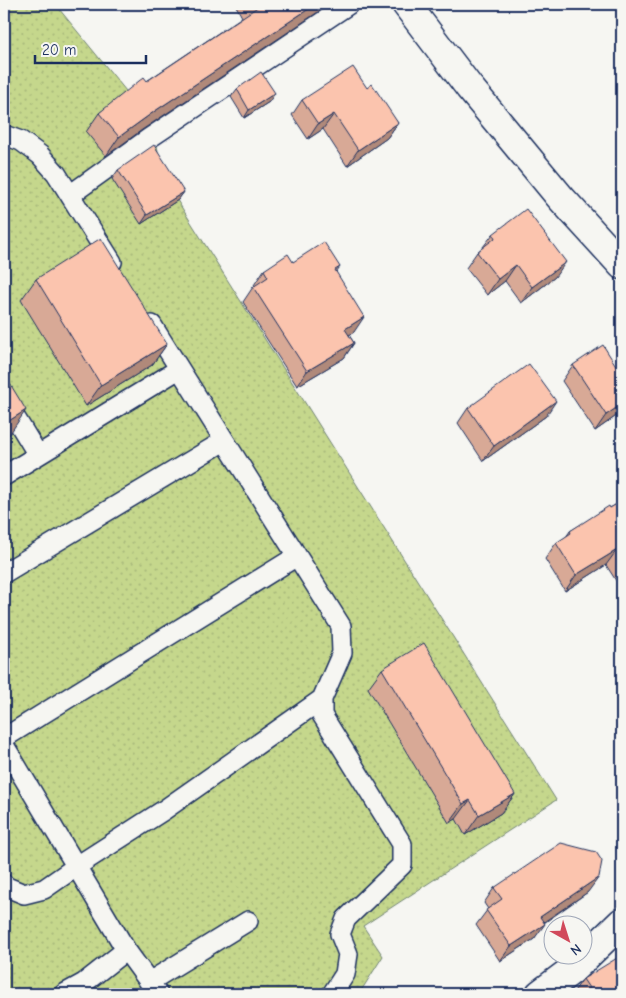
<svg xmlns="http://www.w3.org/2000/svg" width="626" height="998" font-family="'Comic Neue',sans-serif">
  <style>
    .park { fill: url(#park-dots); stroke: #708375 }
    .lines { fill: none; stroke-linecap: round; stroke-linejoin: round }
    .lane-casing { stroke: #1b2f5e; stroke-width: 22 }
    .street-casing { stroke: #1b2f5e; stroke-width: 31 }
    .secondary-casing { stroke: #1b2f5e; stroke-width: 31 }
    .lane { stroke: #f6f6f2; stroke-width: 19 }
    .street { stroke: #f6f6f2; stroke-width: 28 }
    .secondary { stroke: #f6f6f2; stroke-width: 28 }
    .wall { fill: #d8a996; stroke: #1b2f5e }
    .shaded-wall { fill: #b0897a; stroke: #1b2f5e }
    .building { fill: #fbc4ae; stroke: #1b2f5e }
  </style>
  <defs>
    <pattern id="park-dots" width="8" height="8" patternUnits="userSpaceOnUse" patternTransform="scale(1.25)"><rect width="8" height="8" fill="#c5d78c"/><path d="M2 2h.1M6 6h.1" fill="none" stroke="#a9b97b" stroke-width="1.8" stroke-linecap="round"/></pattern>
  </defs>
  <rect width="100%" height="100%" fill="#f6f6f2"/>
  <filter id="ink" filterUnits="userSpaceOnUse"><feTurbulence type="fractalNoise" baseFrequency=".02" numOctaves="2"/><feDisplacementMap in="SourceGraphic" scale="10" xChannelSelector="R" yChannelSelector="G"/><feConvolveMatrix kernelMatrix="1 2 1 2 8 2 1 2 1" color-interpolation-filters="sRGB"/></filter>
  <g filter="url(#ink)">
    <path class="park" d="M4 4H55L153 124 163 178 556 800 363 926 383 956 359 994H4Z"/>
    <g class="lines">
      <defs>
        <path id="lane" d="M4 135 21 141 40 155 56 173 112 262
          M70 195 148 139 349 4
          M152 325 341 626 342 653 322 699V715L402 844V865L346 919 340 934 348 954 345 974 332 994
          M4 399 38 455
          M4 476 179 369
          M4 573 224 441
          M4 738 297 556
          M4 745 126 950 158 994
          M4 884 7 887 24 894 44 889 77 866 164 810 322 699
          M149 982 248 921
          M64 994 84 983 126 950"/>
        <path id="street" d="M540 994 572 970 622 922"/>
        <path id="secondary" d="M406 4 469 87 560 197 622 265"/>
      </defs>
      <use href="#lane" class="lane-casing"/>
      <use href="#street" class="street-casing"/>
      <use href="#secondary" class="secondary-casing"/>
      <use href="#lane" class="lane"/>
      <use href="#street" class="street"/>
      <use href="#secondary" class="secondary"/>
    </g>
    <path class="wall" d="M235 4H330L142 130 106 156 86 132 99 113 242 17Z
      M367 88 398 123 387 138 347 166 323 129 308 139 292 115 302 100Z
      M237 89 269 102 244 118 231 97Z
      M118 170 184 192 178 200 141 224 112 179Z
      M493 234 555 277 521 303 505 281 487 295 466 268 477 252 483 247Z
      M293 262 340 267 336 272 354 332 349 335 354 343 344 358 297 386 243 302 253 287 255 286 254 285 264 270Z
      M36 279 167 344 152 365 86 406 21 300Z
      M573 365 622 412 595 431 562 381Z
      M468 408 546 416 483 461 458 423Z
      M622 501V590L606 565 565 591 545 559 556 543 566 537 570 531Z
      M382 669 515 794 501 813 465 835 456 819 449 823 368 688Z
      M494 888 588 892 544 923 534 939 500 961 476 925 488 909 484 903Z
      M583 979 622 994H572Z"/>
    <path class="shaded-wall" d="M316 4H330L142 130 106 156 119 137 155 111Z
      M275 93 269 102 244 118 249 110Z
      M334 114 323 129 308 139 318 124Z
      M398 123 387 138 347 166 358 150Z
      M184 192 178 200 141 224 147 215Z
      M566 262 555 277 521 303 532 287Z
      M516 265 505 281 487 295 498 279Z
      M364 317 354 332 335 344 345 329Z
      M354 343 344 358 297 386 307 371Z
      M167 344 152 365 86 406 101 385Z
      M556 401 546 416 483 461 494 446Z
      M622 404V412L595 431 606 415Z
      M26 410 9 435 4 438V424Z
      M617 550 606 565 565 591 576 575Z
      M515 794 501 813 465 835 479 815Z
      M470 800 456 819 449 823 463 804Z
      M599 877 588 892 529 932 540 917Z
      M545 924 534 939 500 961 511 946Z"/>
    <path class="building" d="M258 4H316L155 111 119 137 99 113 144 77 147 81 259 6Z
      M353 67 367 88 372 84 398 123 358 150 334 114 318 124 302 100Z
      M261 72 275 93 249 110 237 89Z
      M154 145 184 192 147 215 118 170Z
      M526 209 566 262 532 287 516 265 498 279 477 252 495 238 493 234Z
      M101 238 167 344 101 385 36 279Z
      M324 242 340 267 335 270 364 317 345 329 354 343 307 371 253 287 268 277 264 270 288 254 293 262Z
      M603 345 622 375V404L606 415 573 365Z
      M529 364 556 401 494 446 468 408Z
      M4 374 26 410 4 424Z
      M622 501V558L617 550 576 575 556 543 571 533 570 531 609 506 610 508Z
      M424 643 515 794 479 815 470 800 463 804 382 669Z
      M561 843 596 852 602 861 599 877 540 917 545 924 511 946 486 910 502 899 494 888Z
      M622 955V994H593L583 979Z"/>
  </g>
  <rect width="626" height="998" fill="none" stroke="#f6f6f2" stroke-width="20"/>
  <rect x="10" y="10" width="606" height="978" fill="none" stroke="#1b2f5e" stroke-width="2" filter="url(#ink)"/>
  <g transform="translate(568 940) rotate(141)"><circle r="24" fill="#f6f6f2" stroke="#9ea6b7"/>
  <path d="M0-4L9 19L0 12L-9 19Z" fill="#d1495b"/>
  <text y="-8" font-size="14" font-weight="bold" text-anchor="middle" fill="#1b2f5e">N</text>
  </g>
  <path d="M35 55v8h111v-8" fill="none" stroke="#1b2f5e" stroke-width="2.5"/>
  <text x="42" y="55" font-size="15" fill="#1b2f5e" stroke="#f6f6f2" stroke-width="4" paint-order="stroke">20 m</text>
</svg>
